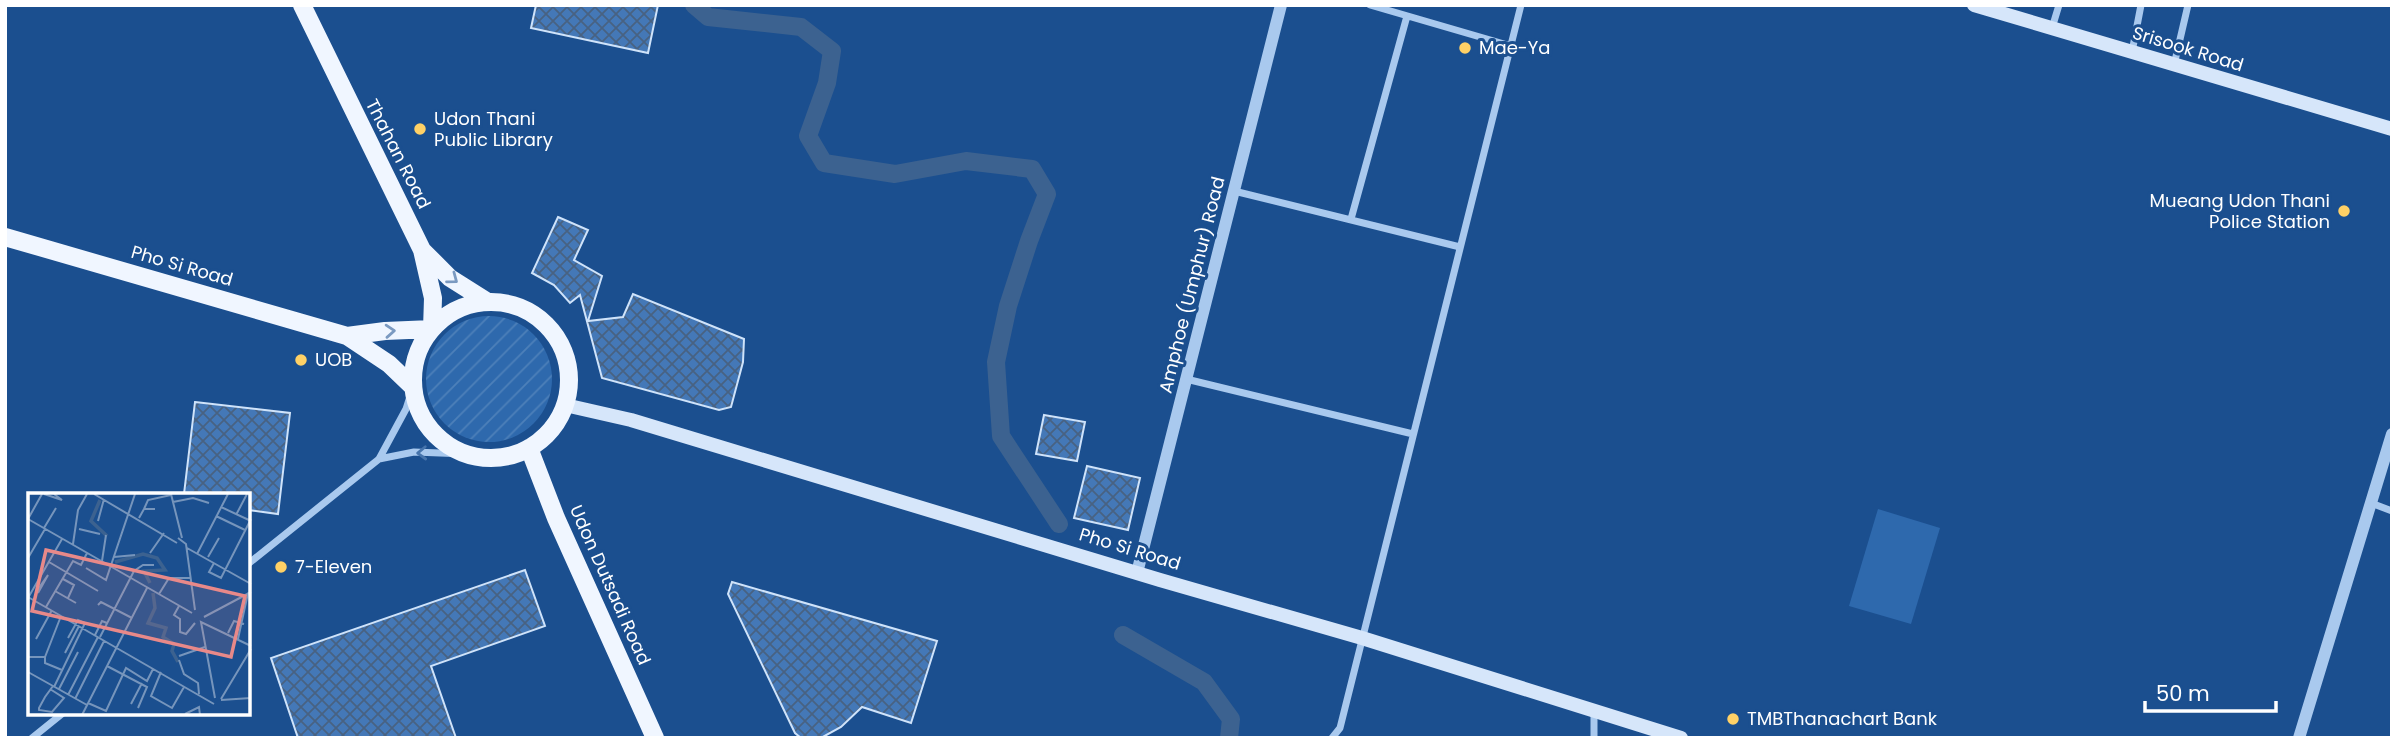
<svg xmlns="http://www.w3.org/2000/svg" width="2397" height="743" font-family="Poppins,sans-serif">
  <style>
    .green { fill: #2e69ad }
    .garden { fill: url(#garden-furrows) }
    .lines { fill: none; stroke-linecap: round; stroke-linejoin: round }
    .canal { stroke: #3c6290; stroke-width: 18 }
    .building { fill: url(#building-cross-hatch); stroke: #cfe3fa; stroke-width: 2 }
    .minor { stroke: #a9c9ee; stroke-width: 7 }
    .tertiary { stroke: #a9c9ee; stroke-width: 12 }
    .secondary { stroke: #d6e6fa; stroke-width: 14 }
    .primary { stroke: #f0f6ff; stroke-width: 18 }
    .oneway { stroke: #7b9ac1 }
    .oneway2 { stroke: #4674ac }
    .poi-dot { fill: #ffd166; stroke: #1b4f8f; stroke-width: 2.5 }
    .labels { text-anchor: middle; stroke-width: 6; stroke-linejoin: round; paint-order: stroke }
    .poi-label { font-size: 18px; fill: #fff; stroke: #1b4f8f; text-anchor: start }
    .street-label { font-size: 18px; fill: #fff; stroke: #1b4f8f }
    .inset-river { fill: none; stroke: #3c6290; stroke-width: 3.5 }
    .inset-road { fill: none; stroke: #7695bc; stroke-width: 2 }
    .view { fill: #e88989; fill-opacity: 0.15; stroke: #e88989; stroke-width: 3.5 }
    .inset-edge { fill: none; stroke: #fff; stroke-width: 3.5 }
  </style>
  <defs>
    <pattern id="garden-furrows" width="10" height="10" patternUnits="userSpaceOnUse" patternTransform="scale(1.75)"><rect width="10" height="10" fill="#2e69ad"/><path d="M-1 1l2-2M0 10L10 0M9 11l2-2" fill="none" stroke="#4d80b9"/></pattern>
    <pattern id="building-cross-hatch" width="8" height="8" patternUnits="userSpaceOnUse" patternTransform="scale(1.75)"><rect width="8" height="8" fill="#4478b7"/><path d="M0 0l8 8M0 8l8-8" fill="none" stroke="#486282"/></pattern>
  </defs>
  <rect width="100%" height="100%" fill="#1b4f8f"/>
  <path class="green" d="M1878 509 1940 528 1911 624 1849 606Z"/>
  <path class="garden" d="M426 379a63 63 0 1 1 126 0a63 63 0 1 1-126 0Z"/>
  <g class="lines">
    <path class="canal" d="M694 5 708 17 801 27 832 51 827 83 808 136 824 163 895 174 966 161 1032 169 1047 194 1029 241 1008 306 996 362 1001 436 1059 524
      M1123 635 1204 682 1231 719 1229 738"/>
  </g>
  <path class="building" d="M536 5H658L648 53 531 28Z
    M558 217 588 230 574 260 602 276 588 321 623 317 633 294 744 339 743 362 731 407 719 410 602 378 580 295 570 303 554 285 532 273Z
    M195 402 290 413 278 514 248 510V494H184Z
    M1044 415 1085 422 1077 461 1036 454Z
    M1087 466 1140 478 1128 530 1074 518Z
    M525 570 545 626 431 666 456 738H298L271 658Z
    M732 582 937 641 911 723 862 707 841 727 821 738H801L795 733 728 594Z"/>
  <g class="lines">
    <path class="minor" d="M1370 5 1511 46
      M2052 28 2059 5
      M2132 52 2141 5
      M2174 65 2188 5
      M1234 191 1460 247
      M1351 219 1407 16
      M1186 379 1413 434
      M379 459 414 452 466 454
      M2371 503 2392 511
      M248 564 379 459 406 409 413 387
      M1594 711V738
      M32 738 63 713
      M1332 738 1340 728 1521 5"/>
    <path class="tertiary" d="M1137 573 1281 5
      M2299 738 2392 434"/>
    <path class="secondary" d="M1974 5 2392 129
      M565 405 631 420 1160 580 1362 638 1681 738"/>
    <path class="primary" d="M302 5 422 250 433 298 432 329 385 331 347 336
      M5 237 347 336 389 364 413 387
      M422 250 450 278 488 302
      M413 380a78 78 0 1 1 156 0a78 78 0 1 1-156 0Z
      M529 448 556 518 655 738"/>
  </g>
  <defs><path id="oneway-chevron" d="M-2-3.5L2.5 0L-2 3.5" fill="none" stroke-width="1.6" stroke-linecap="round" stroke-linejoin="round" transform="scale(1.75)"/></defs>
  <g class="oneway">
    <use href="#oneway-chevron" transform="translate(453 279) rotate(37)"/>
    <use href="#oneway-chevron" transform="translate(390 331) rotate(-4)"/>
  </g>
  <use class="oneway2" href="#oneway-chevron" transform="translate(422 453) rotate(178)"/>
  <g class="poi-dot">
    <circle cx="1465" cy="48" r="7"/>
    <circle cx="420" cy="129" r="7"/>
    <circle cx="2344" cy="211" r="7"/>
    <circle cx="301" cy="360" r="7"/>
    <circle cx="281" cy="567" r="7"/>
    <circle cx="1733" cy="719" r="7"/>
  </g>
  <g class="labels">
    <g class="poi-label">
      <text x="1479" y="54">Mae-Ya</text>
      <text x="434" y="125">Udon Thani<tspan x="434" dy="21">Public Library</tspan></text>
      <text x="2330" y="207" text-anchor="end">Mueang Udon Thani<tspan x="2330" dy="21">Police Station</tspan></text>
      <text x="315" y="366">UOB</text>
      <text x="295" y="573">7-Eleven</text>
      <text x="1747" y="725">TMBThanachart Bank</text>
    </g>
    <g class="street-label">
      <text transform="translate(2188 49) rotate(17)" y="6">Srisook Road</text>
      <text transform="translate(398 154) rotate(63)" y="6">Thahan Road</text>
      <text transform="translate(182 266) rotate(16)" y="6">Pho Si Road</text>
      <text transform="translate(1192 285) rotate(-76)" y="6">Amphoe (Umphur) Road</text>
      <text transform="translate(1130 549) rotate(17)" y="6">Pho Si Road</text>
      <text transform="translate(610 585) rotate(66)" y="6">Udon Dutsadi Road</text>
    </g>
  </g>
  <g transform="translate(28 493)">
    <rect width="222" height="222" fill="#1b4f8f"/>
    <path class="inset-river" d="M72 7 63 28 79 43M87 69 115 61 129 65 137 77 116 78 122 90M125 100 127 115 120 130 138 135 135 144 146 151 144 158 150 169"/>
    <path class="inset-road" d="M16 1 34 7 26 1M66 1 149 50M143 1 154 45M145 9 165 5 181 10M193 14 223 28M116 16 120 7 143 2M208 22 219 1M188 23 217 37M111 25 116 16H127M0 26 14 1M0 26 164 120M70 28 76 6M16 35 28 15M51 36 72 41M150 45 158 51 167 117M45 51 50 17 59 1M159 55 223 91M122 60 136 40M169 61 200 1M86 64 107 62M180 64 191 45M0 65 17 36M74 68 78 42M21 69 70 98M186 70 181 79 193 85 223 26M58 75 78 87 107 1M35 86 46 92 40 105M27 98 48 110M8 99 20 82 10 100M131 101 141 85H162M0 104 186 211M0 105 34 46M70 112 73 109 104 125M151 113 146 122 152 126V139L158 141 167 130M18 114 45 68 53 72 59 60M176 124 223 99M200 140 206 128 216 131M67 142 74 128 79 130M72 144 106 78 115 72H126M8 146 24 117M210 146 220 100M37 160 51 133M151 163 177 154M0 164H17V170L34 177M17 164 33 123M151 167 156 181 170 190 171 201M79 173 119 194 110 215M0 179 59 212M133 179 123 203 144 215 156 194M26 194 57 130 50 127 40 145M22 196 36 205 24 219 11 217V215L17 204 25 193M31 196 50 159M40 202 70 144M187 205 173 129 223 153M47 206 76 148M193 206 223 156M193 207 223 205M60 210 78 218 98 175 119 188 125 176M103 211 114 190M157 221 171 214 172 222M54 222 119 95"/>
    <path class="view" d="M18 57 217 103 203 164 4 118Z"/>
    <rect width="222" height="222" class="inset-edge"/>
  </g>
  <rect width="2397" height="743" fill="none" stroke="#ffffff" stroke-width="14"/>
  <path d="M2145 701v10h131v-10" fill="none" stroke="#ffffff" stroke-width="3.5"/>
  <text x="2156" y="701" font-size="21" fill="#ffffff" stroke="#1b4f8f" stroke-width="5" paint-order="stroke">50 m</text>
</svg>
